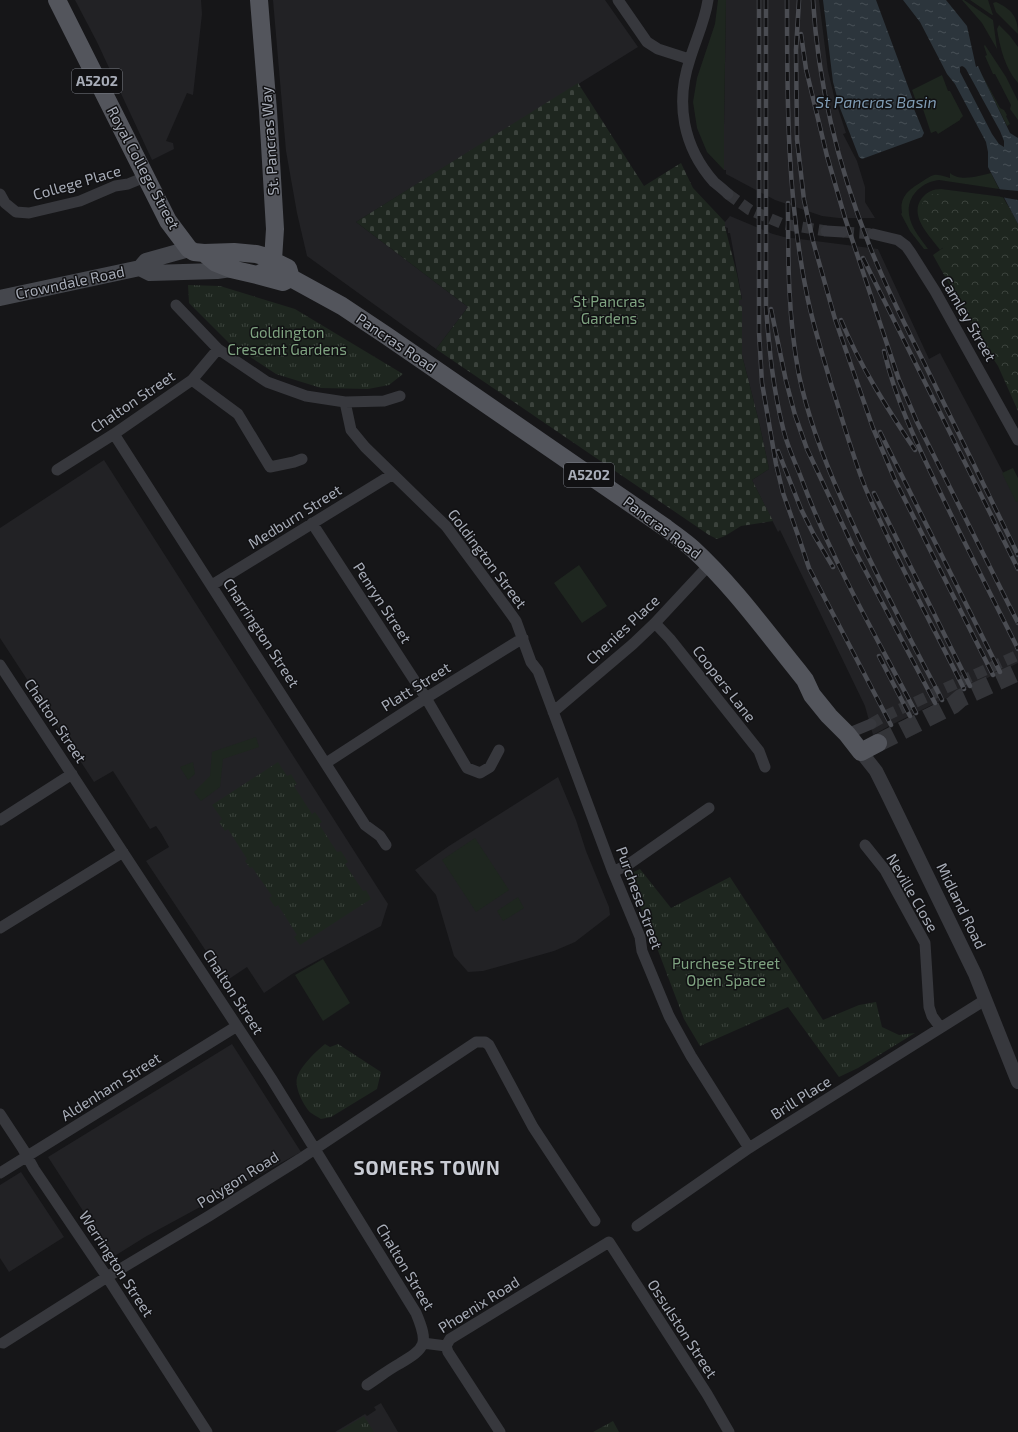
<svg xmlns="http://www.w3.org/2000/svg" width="1018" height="1432" font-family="'Exo 2',sans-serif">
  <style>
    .built { fill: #222225 }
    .green { fill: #1e261f }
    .forest { fill: url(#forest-crowns) }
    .cemetery { fill: url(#cemetery-stones) }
    .park { fill: url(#park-tufts) }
    .water { fill: url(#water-ripples); fill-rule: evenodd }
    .pier { fill: #161618 }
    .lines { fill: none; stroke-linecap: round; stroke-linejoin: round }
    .minor-tunnel { stroke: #333438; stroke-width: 11; stroke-dasharray: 11 5.5; stroke-linecap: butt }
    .primary-tunnel { stroke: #333438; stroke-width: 18; stroke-dasharray: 18 9; stroke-linecap: butt }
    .minor { stroke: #37383d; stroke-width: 11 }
    .tertiary { stroke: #37383d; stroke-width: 14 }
    .secondary { stroke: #45474d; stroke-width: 16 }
    .primary { stroke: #53555c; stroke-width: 18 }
    .rail-casing { stroke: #4a4c52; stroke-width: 4.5 }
    .rail { stroke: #111113; stroke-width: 3; stroke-dasharray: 9; stroke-linecap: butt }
    .labels { text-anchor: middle; stroke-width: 3; stroke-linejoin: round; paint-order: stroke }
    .shield { fill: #111113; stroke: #7b7e86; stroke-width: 1 }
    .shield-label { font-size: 14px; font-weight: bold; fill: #a8adb8 }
    .street-label { font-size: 15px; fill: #a8adb8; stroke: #111113 }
    .park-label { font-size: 15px; fill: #7fa381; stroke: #111113 }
    .water-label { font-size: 16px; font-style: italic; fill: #7f9bb3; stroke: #111113 }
    .district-label { font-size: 19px; font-weight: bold; letter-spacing: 1px; fill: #c9ccd4; stroke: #111113 }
  </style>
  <defs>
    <pattern id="forest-crowns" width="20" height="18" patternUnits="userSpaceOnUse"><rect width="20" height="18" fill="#1e261f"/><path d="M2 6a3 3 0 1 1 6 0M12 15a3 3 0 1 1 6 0" fill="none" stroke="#3c433d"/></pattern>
    <pattern id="cemetery-stones" width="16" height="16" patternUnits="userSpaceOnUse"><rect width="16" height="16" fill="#1e261f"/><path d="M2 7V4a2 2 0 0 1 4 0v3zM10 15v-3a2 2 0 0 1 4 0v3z" fill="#3c433d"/></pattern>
    <pattern id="park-tufts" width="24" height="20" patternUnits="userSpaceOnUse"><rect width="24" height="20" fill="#1e261f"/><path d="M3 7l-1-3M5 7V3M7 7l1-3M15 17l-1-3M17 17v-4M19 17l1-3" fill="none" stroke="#3c433d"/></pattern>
    <pattern id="water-ripples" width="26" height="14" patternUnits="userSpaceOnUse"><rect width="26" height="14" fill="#2c353c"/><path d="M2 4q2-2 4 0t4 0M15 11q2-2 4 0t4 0" fill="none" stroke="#485056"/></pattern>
  </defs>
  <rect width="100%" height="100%" fill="#161618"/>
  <path class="built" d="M75 0H201L202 14 193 95 187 93 166 141 173 143 174 149 152 160 97 42Z
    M273 0H605L638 47 356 222 468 307 436 349 307 256 297 213 286 151Z
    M726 0H819L828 71 834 96 846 133 843 134 857 161 865 187V202L875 218H839L822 216 775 200 726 174V170H724V124Z
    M730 216 773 234 784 237 878 249 929 359 940 353 973 415 1018 501V663L891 725 873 735 865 706 780 530 778 532 752 480 769 469 759 422 742 355V306H739V300L742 299 730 233H728V228L725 227V222Z
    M104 460 388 904 381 926 292 974 264 993 247 967 226 981 146 861 169 847 161 833 156 826 150 829 113 771 94 782 0 638V528Z
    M558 777 576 820 586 851 609 907 610 915 575 942 554 951 483 971 468 972 454 956 436 895 415 870 449 846Z
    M232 1044 301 1152 145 1237 113 1257 48 1157Z
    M21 1172 64 1237 9 1272 0 1258V1185Z
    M381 1403 398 1432H335L365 1414 367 1416 376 1410 374 1407Z"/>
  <path class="green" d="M718 0H726L724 124V170L707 152 697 128 693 102 697 78 715 24Z
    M962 0H964L993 20 997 49 982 23Z
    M970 0H988L993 15H992Z
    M996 2C1011 9 1018 16 1018 34L996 12 993 3Z
    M999 25 1010 36 1018 47V83C1005 68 1000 48 997 29Z
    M985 45 1006 77 1018 101V120L1010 109 1011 105 995 74H993L985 56 987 55 984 46Z
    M980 71 1000 108 1004 110 1007 115 1006 116 1010 124 1007 126Z
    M942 75 948 91H950L963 116 960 119V120L938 134 936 131 931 133 922 106 918 107 912 90Z
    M950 173C960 182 979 176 991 173L999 189 939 180C920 182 904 199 910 219 913 230 921 239 928 249H924L910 231 901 214 902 213C899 196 910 189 923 181 926 179 930 176 934 175 940 174 945 177 950 178Z
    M941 189 1003 197 1018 225 945 246 940 250C930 236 908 216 922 198 927 192 933 189 941 189Z
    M1013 468 1018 478V501L1016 502 1002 473Z
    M579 565 607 606 582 623 554 583Z
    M256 737 259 747 223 759 220 787 201 801 194 792 210 776 212 752Z
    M193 762 195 774 188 780 180 767Z
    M475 838 509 890 476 912 442 860Z
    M518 897 524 908 503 921 497 911Z
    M323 959 350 1003 323 1021 295 975Z"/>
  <path class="forest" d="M933 194H945L974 200 1007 204 1018 224V411L998 366 978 336 933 255 943 248C932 234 906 206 933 194Z"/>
  <path class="cemetery" d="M578 83 644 186 681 163 693 188 725 222V227L737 274 742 300H739V305L742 306V355L759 422 769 469 752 480 773 521 741 526 725 536 717 539 709 535 436 349 468 307 356 222Z"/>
  <path class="park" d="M188 285 220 286 295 309 403 374 389 385 368 389 321 388 276 374 229 343 189 303Z
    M278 762 287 776 291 774 297 784 294 786 312 814 315 812 322 822 319 824 337 852 341 851 348 862 345 864 363 891 366 890 371 899 300 945 294 937 297 935 278 905 275 907 269 898 272 896 252 867 250 868 245 861 247 859 228 829 225 831 219 822 222 819 212 805Z
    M640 869 671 908 730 877 823 1020 859 1005 876 1002 882 1027 899 1035 915 1033 858 1068 839 1077 788 1007 700 1046 684 1019 651 932 627 875Z
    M325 1044 330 1047 338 1044 381 1072 377 1089 331 1117 321 1119C317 1116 311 1114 308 1110 302 1102 293 1085 298 1075 302 1065 316 1051 325 1044Z
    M364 1416 374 1432H338Z
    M613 1421 619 1432H593Z"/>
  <path class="water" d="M823 0H876L916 108 914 109 924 133 922 137 862 159 859 157 840 108 833 82Z
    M903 0H946L967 26 976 67 978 66 982 75 1010 133 1018 138V224L988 167V152L986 142 955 84 947 74 920 22ZM962 66 964 67 966 69 1000 131 1004 141V147L999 144 992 134 960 72V67Z"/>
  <path class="pier" d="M997 189 1018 191V200L1001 197Z"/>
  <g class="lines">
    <path class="minor-tunnel" d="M728 194 750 210 783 224 826 231
      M843 232 873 234
      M871 724 883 717 1018 655"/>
    <path class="primary-tunnel" d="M878 743 953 705 961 698 1018 672"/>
    <path class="minor" d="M618 0 647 42 658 49 689 59
      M708 0C705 21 696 39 690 59 675 103 683 147 714 182 719 186 724 190 728 194
      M0 194 5 203 16 212 29 213 80 201 115 186 128 184 145 177
      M826 231 843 232
      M873 234 898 240 906 246 911 253 935 291 1018 440
      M176 305 218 349 267 382 306 396 345 402 384 401 400 396
      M192 380 238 414 270 467 294 462 302 459
      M345 402 351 430 365 447 446 526 506 607 516 621 531 662 538 671 613 872 640 937 642 951 669 1016 691 1056 749 1148
      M114 434 365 825 380 836 386 845
      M57 470 114 434 192 380 218 349
      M312 523 426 698 464 763 467 768 480 773 490 767 499 750
      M212 585 393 474
      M655 623 670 639 759 751 765 767
      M0 665 271 1078 416 1313C429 1344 426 1348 399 1364 388 1370 378 1378 367 1385
      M553 712 633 644 655 623 709 565
      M847 734 871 724
      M326 763 426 698 523 638
      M0 820 72 774
      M865 845 885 870 925 943 929 1007 932 1016 940 1027
      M613 872 629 864 709 808
      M0 928 123 852
      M0 1114 23 1149 34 1169 107 1277 207 1432
      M0 1173 237 1026
      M637 1226 749 1148 985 1000
      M3 1343 107 1277 209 1216 300 1159 476 1042H485L489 1045 533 1127 595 1221
      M423 1343 446 1346
      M446 1346 450 1339 609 1242 707 1394 729 1432
      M446 1346 448 1352 500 1432"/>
    <path class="tertiary" d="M861 752 876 771 887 793 975 974 1018 1082"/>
    <path class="secondary" d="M140 268 146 261 189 249
      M0 298 140 268 150 273 217 271 231 269"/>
    <path class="primary" d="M57 0 168 221 189 249 194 252 204 253 234 252 256 254 263 256 288 268 291 278
      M204 253 216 263 231 269 257 275 283 282 291 278
      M257 275 265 271 273 260 275 229 268 111 259 0
      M291 278 342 306 387 336 666 528C675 535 684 541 693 549 732 585 764 629 798 671L805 680 812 695 829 716 847 734 861 752 878 743"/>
    <defs>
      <path id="rail" d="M759 0V332L762 383 776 464 783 493 799 538 809 568 891 725
        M766 0V306C769 348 773 390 784 432 788 448 796 464 802 480 832 561 876 636 916 713
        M787 0C787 101 787 201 808 300 814 328 823 356 831 384 842 418 852 454 865 487 894 556 931 622 964 689
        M799 0 796 50 797 139 804 200 813 241 835 319 873 428 895 480 993 675
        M813 0C818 84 839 169 870 247 888 293 911 336 933 381 961 439 990 497 1018 555
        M801 34 806 69 827 156 845 218 899 380 917 422 1018 623
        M788 203C788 261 788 318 799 375 808 418 824 460 842 500 872 569 908 634 942 700
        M863 258 1018 569
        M771 309 786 381 795 415 807 449 855 551 935 703
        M841 320C860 366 887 408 915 450
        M884 351C896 402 919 448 941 494 966 546 992 597 1018 649
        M880 432 1000 672
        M778 451 801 509 814 535 833 567
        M874 493 970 686
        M879 656 910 716"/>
    </defs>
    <use href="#rail" class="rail-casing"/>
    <use href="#rail" class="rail"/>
  </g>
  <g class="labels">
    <g class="shield">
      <rect x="72" y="69" width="50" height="24" rx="3"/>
      <rect x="564" y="463" width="50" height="24" rx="3"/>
    </g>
    <g class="shield-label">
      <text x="97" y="86">A5202</text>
      <text x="589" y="480">A5202</text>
    </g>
    <g class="street-label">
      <text transform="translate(270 141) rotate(-94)" y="5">St. Pancras Way</text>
      <text transform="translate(143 168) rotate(62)" y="5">Royal College Street</text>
      <text transform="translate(77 183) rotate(-16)" y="5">College Place</text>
      <text transform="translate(70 283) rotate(-12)" y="5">Crowndale Road</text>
      <text transform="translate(968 319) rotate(60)" y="5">Camley Street</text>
      <text transform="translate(396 343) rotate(34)" y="5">Pancras Road</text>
      <text transform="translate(133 402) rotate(-34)" y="5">Chalton Street</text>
      <text transform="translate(295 517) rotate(-32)" y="5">Medburn Street</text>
      <text transform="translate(662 528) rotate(37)" y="5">Pancras Road</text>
      <text transform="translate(487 559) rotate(53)" y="5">Goldington Street</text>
      <text transform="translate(382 603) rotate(57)" y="5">Penryn Street</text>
      <text transform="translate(623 630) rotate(-43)" y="5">Chenies Place</text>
      <text transform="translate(261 633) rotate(57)" y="5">Charrington Street</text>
      <text transform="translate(724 684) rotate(52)" y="5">Coopers Lane</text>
      <text transform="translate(416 687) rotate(-32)" y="5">Platt Street</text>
      <text transform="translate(55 721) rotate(56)" y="5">Chalton Street</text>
      <text transform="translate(912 893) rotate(60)" y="5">Neville Close</text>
      <text transform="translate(639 898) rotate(70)" y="5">Purchese Street</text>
      <text transform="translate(961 906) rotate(64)" y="5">Midland Road</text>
      <text transform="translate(233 992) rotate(57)" y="5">Chalton Street</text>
      <text transform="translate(111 1087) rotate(-32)" y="5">Aldenham Street</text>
      <text transform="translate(801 1098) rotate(-32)" y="5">Brill Place</text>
      <text transform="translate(238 1180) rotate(-32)" y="5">Polygon Road</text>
      <text transform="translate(116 1264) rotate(57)" y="5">Werrington Street</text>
      <text transform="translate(405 1267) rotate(59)" y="5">Chalton Street</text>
      <text transform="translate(479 1305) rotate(-32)" y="5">Phoenix Road</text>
      <text transform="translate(682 1329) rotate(57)" y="5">Ossulston Street</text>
    </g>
    <g class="park-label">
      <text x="609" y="307">St Pancras<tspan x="609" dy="17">Gardens</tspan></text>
      <text x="287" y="338">Goldington<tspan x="287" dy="17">Crescent Gardens</tspan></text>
      <text x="726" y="969">Purchese Street<tspan x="726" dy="17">Open Space</tspan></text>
    </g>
    <g class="water-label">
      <text x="876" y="108">St Pancras Basin</text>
    </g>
    <g class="district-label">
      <text x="427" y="1175">SOMERS TOWN</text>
    </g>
  </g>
</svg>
